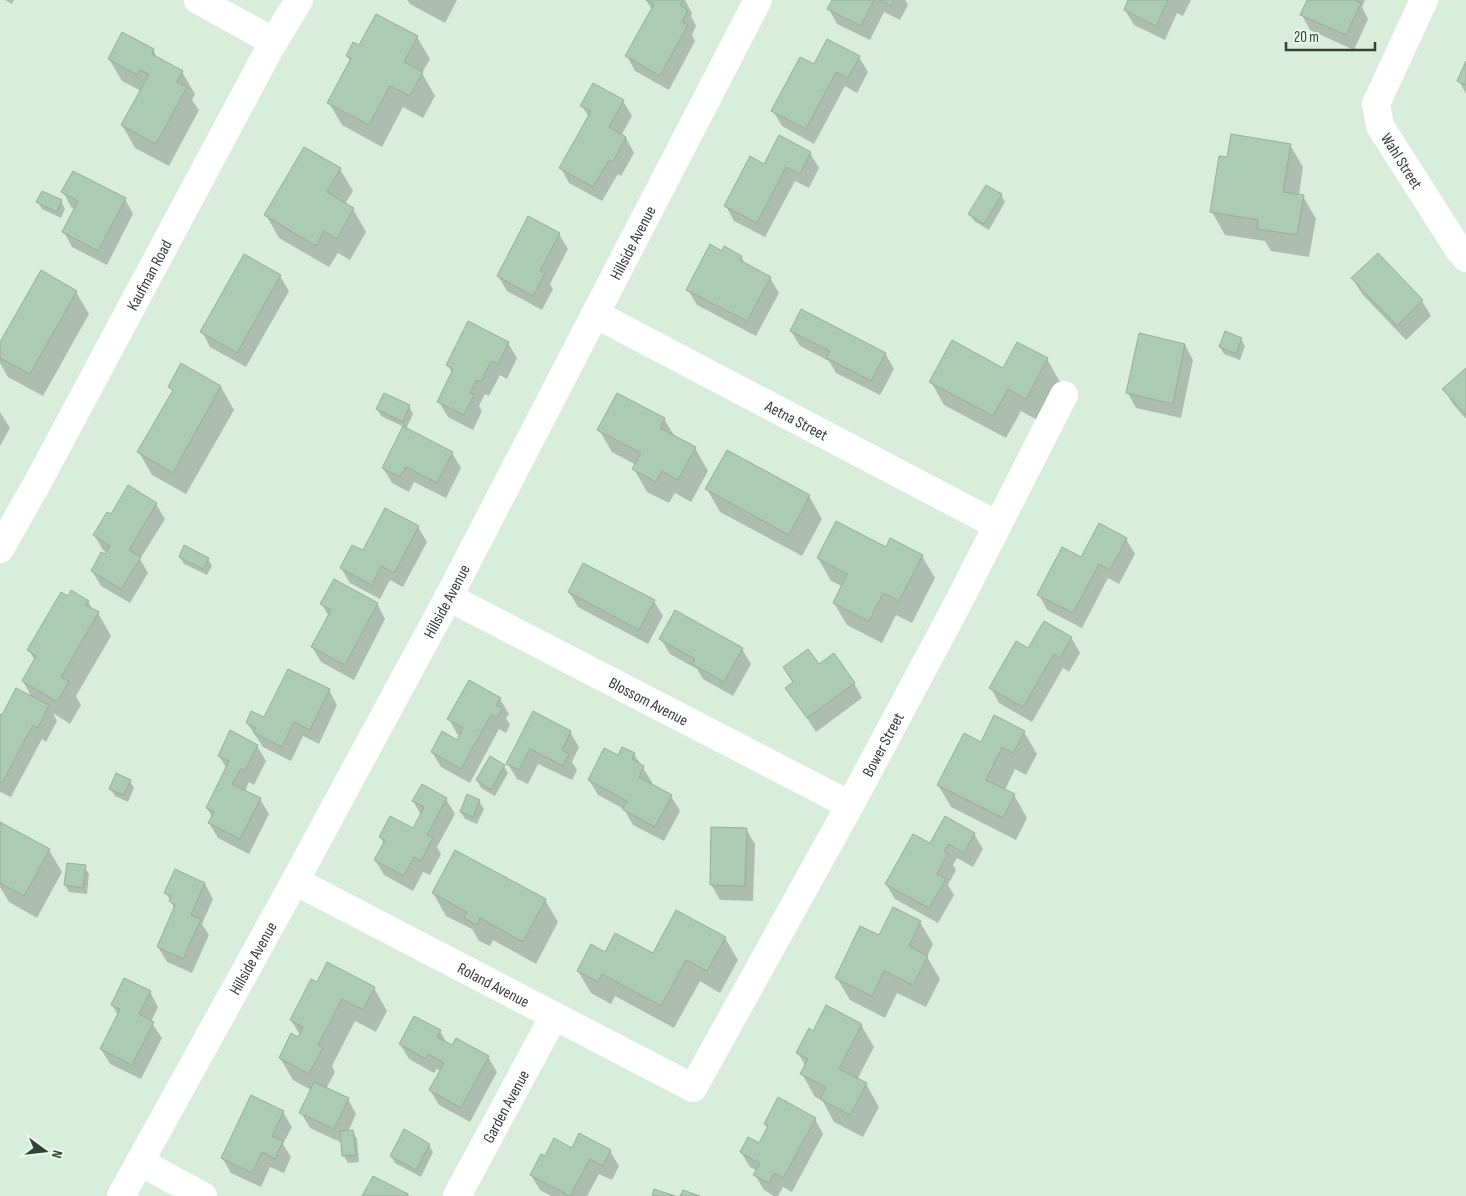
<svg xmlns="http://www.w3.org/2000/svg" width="1466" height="1196" font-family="'Sofia Sans Condensed',sans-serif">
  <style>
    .shadow { fill: #0003 }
    .building { fill: #abcbb2; stroke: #9aad9e }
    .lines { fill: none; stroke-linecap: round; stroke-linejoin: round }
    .minor { stroke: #fff; stroke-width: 28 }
    .labels { text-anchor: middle; stroke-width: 4; stroke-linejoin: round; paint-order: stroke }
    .street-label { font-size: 16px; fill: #373f39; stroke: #e6faea }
  </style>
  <rect width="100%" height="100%" fill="#d9eddd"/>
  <path class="shadow" d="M5 0H14L12 4Z
    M407 0H457L445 23 410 4Z
    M646 0H685L692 13 691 16 696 26 692 35 695 41 669 90 635 71 627 56 652 10Z
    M833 0H905L908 5 900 20 884 12 870 40 837 24 829 9Z
    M1130 0H1191L1183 16 1177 13 1165 40 1134 25 1125 10Z
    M1309 0H1365L1362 7 1368 19 1354 50 1310 30 1302 15Z
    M123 34 153 50 158 59 182 72 195 94 192 100 199 110 169 166 135 148 122 125 141 91 122 81 109 59Z
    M417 37 430 59 422 73 435 96 423 118 403 107 382 147 342 125 329 103 351 62 347 56 360 47Z
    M859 57 868 72 857 93 845 86 814 144 782 126 773 111 814 65Z
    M1466 64V94L1459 81Z
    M623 101 632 116 621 136 626 138 634 153 621 176 618 174 602 201 569 183 561 168 589 117 582 106Z
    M1290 145 1303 167 1299 195 1303 196 1316 219 1309 257 1271 251 1265 241 1225 235 1212 212 1228 158Z
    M810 153 819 168 809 188 795 181 765 237 734 221 726 206 764 165Z
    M340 169 353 191 345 204 353 209 366 232 350 260 338 253 329 267 279 238 266 215Z
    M63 192 125 199 133 214 107 265 72 247 64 232 75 209 71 207Z
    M1001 195 1005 202 989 230 974 221 970 214Z
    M61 201 65 209 61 218 42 209 38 202Z
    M559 234 568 249 550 284 553 289 542 310 507 291 498 276Z
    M722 252 741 257 746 265 770 278 779 293 756 336 697 305 688 290Z
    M1378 254 1422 301 1431 316 1406 340 1362 294 1353 279Z
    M280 276 289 291 246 367 210 347 202 332Z
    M76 292 89 314 43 396 8 377 0 363V345Z
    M791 331 885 353 894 369 880 395 836 373 829 361 800 346Z
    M1241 339 1245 346 1240 360 1224 354 1220 347Z
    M508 343 517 358 507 379 500 375 489 396 485 394 479 406 482 411 473 430 448 417 439 402 452 374 448 365Z
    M1185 345 1193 360 1181 418 1136 408 1128 393Z
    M1047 359 1060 382 1039 421 1021 411 1006 438 944 405 931 382 1004 370Z
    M182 365 221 387 234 410 186 494 152 475 139 452 173 392 170 387Z
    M1466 370V419L1453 404 1444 389Z
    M409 406 413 414 406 429 452 453 461 468 446 498 414 482 409 492 392 483 383 468 404 427 381 416 377 409Z
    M0 412 10 428 0 446Z
    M664 419 675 437 695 448 708 471 691 502 675 493 669 503 647 492 634 469 636 465 612 452 599 430Z
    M727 452 809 496 822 519 802 556 720 512 707 489Z
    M156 504 165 519 140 559 148 573 130 603 101 586 92 571 107 553 103 550 94 535 111 516Z
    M418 527 427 542 403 587 390 580 380 599 350 583 341 568 363 552Z
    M1126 539 1135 554 1119 584 1108 578 1082 628 1047 610 1039 595 1082 558Z
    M886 548 922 556 935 578 912 623 896 615 882 643 847 625 834 603 842 586 831 581 818 558Z
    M180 557 208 559 212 566 207 575 184 564Z
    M569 592 654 601 663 616 648 644 578 607Z
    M68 598 88 601 93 611 98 613 111 636 76 696 81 705 70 724 53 713 57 721 46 742 42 739 11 797 0 792V715L3 717 32 698 23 681 35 661 29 650Z
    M377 603 385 619 354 680 321 662 312 647 329 617 322 604Z
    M1071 637 1080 653 1069 672 1063 668 1032 722 999 703 991 688 1029 650Z
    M661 639 742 649 751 664 733 696 703 679 697 669 670 654Z
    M818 666 854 683 862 698 816 732 787 688 793 683 784 668Z
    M329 690 337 705 319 744 303 736 291 761 263 747 247 723 265 719Z
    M500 699 509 714 506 718 510 725 506 733 499 729 470 783 441 767 432 752 457 741 460 736 457 734 449 719Z
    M533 713 570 732 579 747 572 762 577 770 572 780 538 764 528 784 517 779 508 764Z
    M1024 732 1037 754 1026 775 1015 769 1005 790 1014 795 1027 818 1016 840 951 807 938 785 981 743Z
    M257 746 266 761 254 785 249 782 245 791 260 799 269 814 249 854 218 838 209 823 212 817 207 808 227 769 219 756Z
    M634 754 652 782 651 785 671 796 680 811 664 841 633 825 624 809 598 795 589 780 619 756Z
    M504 766 508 773 495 796 481 788 477 780Z
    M130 781 134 788 128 802 115 796 110 788Z
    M467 796 479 801 484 809 477 824 465 819 461 812Z
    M446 799 455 814 437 847 441 854 430 875 423 872 413 891 384 875 375 860 384 844 380 837 413 830 421 815 413 801Z
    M945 818 974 834 983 849 973 867 957 858 953 865 956 870 948 885 954 895 938 923 895 899 886 884 930 845Z
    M0 823 49 850 62 872 37 918 9 902 0 887Z
    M746 829 755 844 753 901 720 900 711 884Z
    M85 867 89 874 87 894 69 892 65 885Z
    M205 884 213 899 202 924 209 935 192 973 167 962 158 947 175 909 166 893Z
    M433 893 545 900 558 922 536 964 493 940 490 946 479 941 472 929 446 916Z
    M920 922 933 944 927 957 940 979 926 1007 897 993 885 1018 850 1000 837 978 879 937Z
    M725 938 738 960 720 993 700 981 674 1028 615 996 611 1004 591 993 578 971 606 953 653 955Z
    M317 984 374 988 387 1011 376 1032 355 1021 332 1066 335 1072 326 1089 348 1099 356 1114 348 1132H353L357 1139 359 1162 348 1163 344 1156 342 1143 310 1128 301 1113 311 1090 293 1080 280 1058 300 1035 291 1020Z
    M150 992 158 1007 151 1022 162 1038 141 1079 110 1064 101 1049 118 1015 112 1005Z
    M861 1025 874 1047 857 1080 866 1084 879 1107 863 1137 834 1122 822 1100 815 1097 802 1074 806 1067 798 1053 814 1032Z
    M440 1031 447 1043 453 1047 488 1057 497 1072 470 1122 439 1105 430 1090 441 1071 437 1069 434 1073 409 1059 400 1044Z
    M283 1112 292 1127 283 1144 291 1157 284 1173 270 1167 261 1187 231 1173 222 1158Z
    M815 1119 823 1134 792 1192 783 1187 778 1196H774L764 1190 755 1175 757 1171 750 1167 741 1152 760 1145 768 1129 765 1124Z
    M429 1145 433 1152 421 1177 395 1163 391 1156Z
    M572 1150 610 1151 619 1166 612 1180 599 1174 587 1196H551L540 1190 531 1175 545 1158Z"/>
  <path class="building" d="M646 0H683L680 5 688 10 682 22 688 25 660 76 625 56 654 4Z
    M832 0H874L861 26 827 9Z
    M879 0H894L891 6Z
    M1128 0H1168L1156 26 1124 10Z
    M1307 0H1354L1361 3 1346 35 1300 15Z
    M376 14 418 36 404 62 423 72 410 96 390 86 369 125 327 103 351 58 346 56 353 42 359 45Z
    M122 32 154 49 152 54 183 71 177 82 187 87 156 144 121 125 149 74 140 70 137 75 108 59Z
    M827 39 860 56 848 78 836 72 806 129 771 111 800 57 814 64Z
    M1466 61V85L1457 81Z
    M593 83 624 100 609 127 626 137 613 162 609 160 593 187 559 168 591 111 580 106Z
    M1231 134 1291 144 1283 192 1304 195 1297 235 1257 229 1258 220 1210 212 1219 156 1227 157Z
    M779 135 811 152 800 174 786 167 757 223 724 206 750 156 764 164Z
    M304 147 341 168 327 192 354 208 337 239 324 231 316 246 264 215Z
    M73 171 126 198 98 251 62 232 78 201 61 192Z
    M986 185 1002 194 984 224 968 214Z
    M42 191 62 200 57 212 36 202Z
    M528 216 560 233 540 271 545 273 533 296 497 276Z
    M710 244 722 251 724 246 742 256 740 260 771 277 747 321 686 290Z
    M1378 253 1423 300 1397 326 1351 278Z
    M244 254 281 275 237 353 200 332Z
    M41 270 77 291 30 374 0 358V342Z
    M801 309 886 353 871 381 826 358 830 351 790 331Z
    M468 321 509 342 498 364 491 361 481 382 476 380 470 393 474 395 464 415 437 402 453 369 446 365Z
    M1225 331 1242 338 1236 354 1219 347Z
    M1139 333 1185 344 1173 404 1126 393Z
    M952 340 1003 368 1017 342 1048 358 1026 399 1008 389 993 416 929 382Z
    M181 363 221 386 173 473 137 452 173 390 168 387Z
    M1466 368V415L1442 389Z
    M384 393 410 405 403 422 376 409Z
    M617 393 665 418 660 428 696 447 678 480 662 471 656 482 632 469 641 453 597 430Z
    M403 426 453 452 437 483 406 467 400 477 382 468Z
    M727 450 810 495 789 535 705 489Z
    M128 485 157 503 129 550 141 557 121 589 91 571 101 552 105 554 110 546 93 535 107 512 111 514Z
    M385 508 419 526 394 573 381 566 372 585 340 568 352 545 363 550Z
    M836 521 886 547 890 538 923 555 899 601 883 593 869 621 833 603 847 574 817 558Z
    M1099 523 1127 538 1110 570 1099 564 1073 613 1037 595 1062 547 1081 557Z
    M184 545 209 558 203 569 179 557Z
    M583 563 655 600 639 630 568 592Z
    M334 579 378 603 345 665 311 647 331 610 320 604Z
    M71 590 89 601 86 605 99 612 61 677 69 681 57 702 22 681 36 656 27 650 61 592 68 596Z
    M675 610 743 648 724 682 692 664 695 659 659 639Z
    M1044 621 1072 637 1060 658 1054 654 1023 707 989 688 1016 641 1028 648Z
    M808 649 819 664 834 653 855 683 807 718 785 688 793 682 783 667Z
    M288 669 330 689 310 730 294 722 282 747 253 732 256 728 246 723 251 711 264 717Z
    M469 680 501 698 496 705 502 709 497 718 491 715 461 769 431 752 442 731 457 740 463 728 447 719Z
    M16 688 49 705 38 728 33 725 2 783 0 782V714L2 715Z
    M533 711 571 731 562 750 569 754 563 766 530 749 519 770 506 764Z
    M994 715 1025 731 1013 753 1002 747 986 780 1015 794 1003 818 937 785 964 733 981 742Z
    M230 730 258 745 245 771 241 768 232 784 261 798 240 839 208 823 214 812 206 808 229 761 218 756Z
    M622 747 635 753 632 759 644 766 639 777 672 795 655 827 622 809 627 801 588 780 604 748 618 755Z
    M490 756 505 765 491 790 476 780Z
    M116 773 131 780 123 795 109 789Z
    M422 784 447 798 427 835 433 838 421 861 414 857 404 876 374 860 385 840 379 837 390 816 413 828 424 807 412 801Z
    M467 794 480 800 473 817 460 812Z
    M945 816 975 833 964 853 948 844 944 851 948 854 937 874 946 879 929 908 885 884 913 834 930 843Z
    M0 822 50 849 24 896 0 883Z
    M711 827 747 828 745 886 710 885Z
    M455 850 546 899 523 942 480 918 477 925 464 918 467 912 432 893Z
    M67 863 86 865 83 888 64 885Z
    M175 869 205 883 191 915 201 919 183 959 157 947 175 905 169 901 171 896 164 893Z
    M893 907 921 921 909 946 928 956 913 985 884 971 872 996 835 978 860 926 879 935Z
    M676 910 726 937 707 971 686 960 661 1006 602 974 598 982 577 971 591 944 605 952 615 933 653 953Z
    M327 962 375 987 363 1010 342 999 318 1045 323 1048 309 1074 279 1058 291 1033 298 1037 303 1027 290 1020 311 979 317 982Z
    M124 978 151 991 139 1014 154 1022 132 1065 100 1049 120 1009 111 1005Z
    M826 1005 862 1024 839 1069 867 1083 850 1115 820 1099 826 1087 800 1074 808 1059 796 1053 809 1028 813 1031Z
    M414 1016 441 1030 437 1037 452 1045 456 1038 489 1056 461 1108 429 1090 444 1063 428 1054 426 1059 399 1044Z
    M314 1082 349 1098 334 1129 299 1113Z
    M251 1095 284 1111 272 1136 283 1141 275 1159 262 1152 252 1173 221 1158Z
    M778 1097 816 1118 783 1178 774 1173 769 1183 753 1175 760 1164 740 1152 748 1137 759 1143 768 1126 764 1124Z
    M404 1129 430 1144 416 1170 390 1156Z
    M353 1130 356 1155 342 1156 340 1131Z
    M579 1133 611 1150 603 1166 590 1159 570 1196 530 1175 541 1154 545 1156 554 1138 572 1148Z
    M373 1176 408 1194V1196H362Z
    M654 1189 675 1196H652Z
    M683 1190 700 1196H680Z"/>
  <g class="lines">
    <g class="minor">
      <path d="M198 0 274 42"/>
      <path id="s1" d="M1424 0 1376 104 1380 126 1459 250 1466 258"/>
      <path id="s2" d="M595 314 997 525"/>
      <path id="s3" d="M0 549 39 480 270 48 299 0"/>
      <path id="s4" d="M448 597 850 805"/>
      <path id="s5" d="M295 881 693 1088 850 805 958 603 1064 395"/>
      <path d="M140 1162 203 1196"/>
      <path id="s6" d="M121 1196 295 881 447 600 758 0"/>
      <path id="s7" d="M457 1196 554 1016"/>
    </g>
  </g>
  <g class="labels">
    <g class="street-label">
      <text dy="6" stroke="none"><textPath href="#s1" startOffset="178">Wahl Street</textPath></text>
      <text dy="6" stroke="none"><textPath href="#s6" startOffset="1082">Hillside Avenue</textPath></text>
      <text dy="6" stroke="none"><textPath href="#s3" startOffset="312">Kaufman Road</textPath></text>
      <text dy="6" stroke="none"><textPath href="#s2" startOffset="228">Aetna Street</textPath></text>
      <text dy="6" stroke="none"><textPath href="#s6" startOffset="678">Hillside Avenue</textPath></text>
      <text dy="6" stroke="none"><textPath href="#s4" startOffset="226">Blossom Avenue</textPath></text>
      <text dy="6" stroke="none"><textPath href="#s5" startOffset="841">Bower Street</textPath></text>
      <text dy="6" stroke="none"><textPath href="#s6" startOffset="272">Hillside Avenue</textPath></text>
      <text dy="6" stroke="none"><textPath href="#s5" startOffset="224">Roland Avenue</textPath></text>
      <text dy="6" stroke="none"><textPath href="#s7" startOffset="102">Garden Avenue</textPath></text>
    </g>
  </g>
  <g transform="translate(45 1151) rotate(105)" stroke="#e6faea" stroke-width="4" paint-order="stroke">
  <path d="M0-4L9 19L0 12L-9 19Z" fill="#373f39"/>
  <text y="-8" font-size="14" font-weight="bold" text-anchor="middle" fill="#373f39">N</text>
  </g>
  <path d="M1286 42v8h89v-8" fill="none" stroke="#373f39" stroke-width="2.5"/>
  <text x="1294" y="42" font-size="15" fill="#373f39" stroke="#e6faea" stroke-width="4" paint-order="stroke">20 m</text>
</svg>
